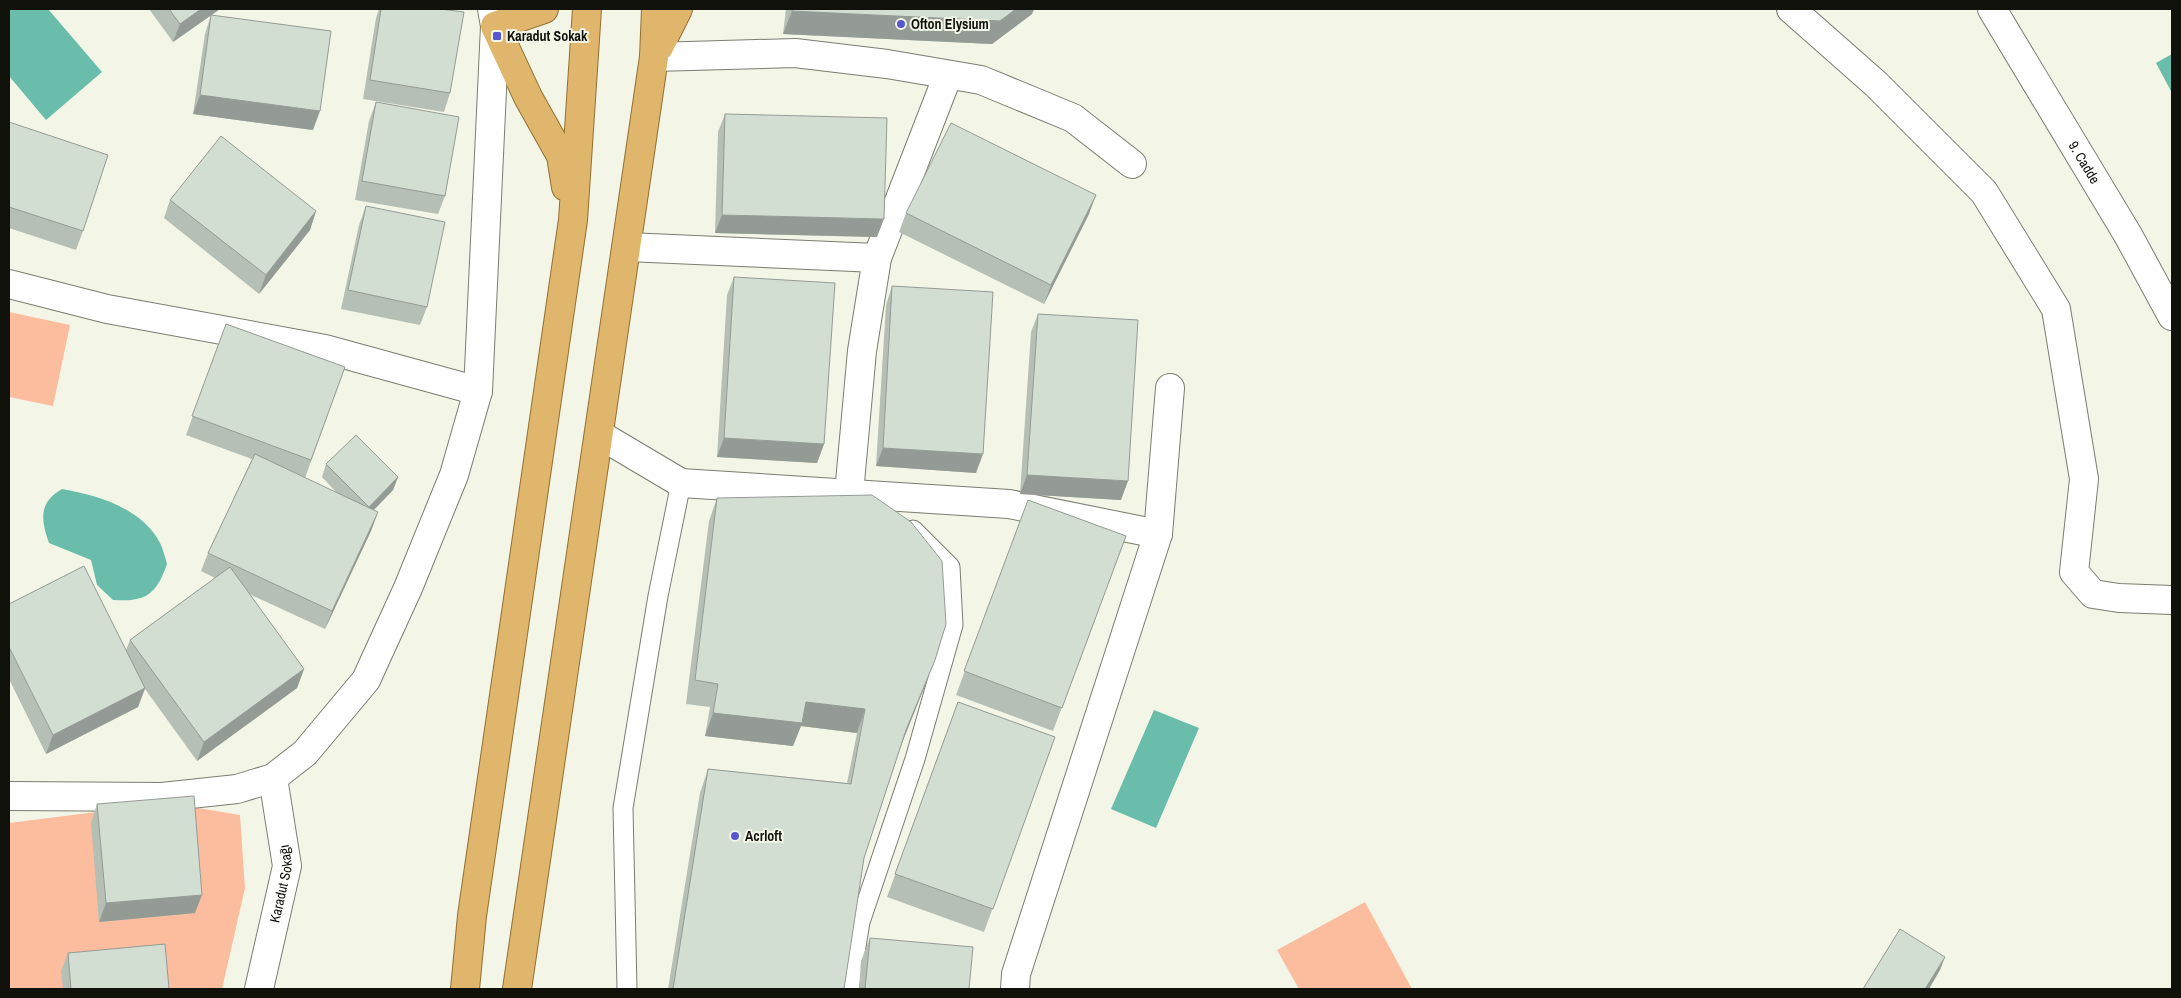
<svg xmlns="http://www.w3.org/2000/svg" width="2181" height="998" font-family="'Archivo Narrow',sans-serif">
  <style>
    .green { fill: #fcbd9f }
    .water { fill: #6abdab }
    .lines { fill: none; stroke-linecap: round; stroke-linejoin: round }
    .service-casing { stroke: #7b7d70; stroke-width: 21 }
    .minor-casing { stroke: #7b7d70; stroke-width: 30 }
    .trunk-casing { stroke: #927032; stroke-width: 30 }
    .service { stroke: #fff; stroke-width: 19 }
    .minor { stroke: #fff; stroke-width: 28 }
    .trunk { stroke: #dfb66b; stroke-width: 28 }
    .wall { fill: #b5bfb5 }
    .shaded-wall { fill: #949b94 }
    .building { fill: #d3ded3; stroke: #949b94 }
    .poi-dot { fill: #5758d0; stroke: #f3f5e7; stroke-width: 2 }
    .labels { text-anchor: middle; stroke-width: 4; stroke-linejoin: round; paint-order: stroke }
    .poi-label { font-size: 14px; font-weight: bold; fill: #11110c; stroke: #f3f5e7; text-anchor: start }
    .street-label { font-size: 14px; fill: #11110c; stroke: #f3f5e7 }
  </style>
  <rect width="100%" height="100%" fill="#f3f5e7"/>
  <path class="green" d="M9 312 70 325 53 406 9 397Z
    M168 803 240 815 245 888 222 989H9V823Z
    M1365 902 1412 989H1299L1277 950Z"/>
  <path class="water" d="M9 9H48L102 72 46 120 9 76Z
    M2172 54V93L2156 63Z
    M62 489C97 495 142 508 160 543 163 549 165 557 167 564 156 595 146 602 113 600L97 585 91 560 49 543C41 520 38 503 62 489Z
    M1154 710 1199 728 1156 828 1111 809Z"/>
  <g class="lines">
    <defs>
      <path id="service" d="M627 989 623 808 658 596 681 483
        M849 989 860 922 915 759 953 625 950 567 913 530"/>
      <g id="minor">
        <path d="M1791 9 1876 84 1984 192 2056 309 2084 479 2074 572 2093 594 2119 598 2172 600"/>
        <path id="s1" d="M1992 9 2128 235 2172 316"/>
        <path d="M654 57 795 53 887 64 981 80 1073 118 1132 164"/>
        <path d="M627 247 877 258"/>
        <path d="M9 284 107 309 325 349 478 391"/>
        <path d="M600 435 681 483 1009 504 1158 534"/>
        <path d="M849 493 862 351 877 258 948 75"/>
        <path d="M9 796 162 797 237 789 273 778 305 753 366 680 408 588 454 475 478 391 495 26 492 9"/>
        <path id="s2" d="M259 989 287 866 273 778"/>
        <path d="M1015 989 1016 974 1158 534 1170 388"/>
      </g>
      <path id="trunk" d="M544 9 495 26 528 97 561 156 566 187
        M659 47 678 9
        M465 989 472 916 573 220 587 9
        M517 989 654 57 656 9"/>
    </defs>
    <use href="#service" class="service-casing"/>
    <use href="#minor" class="minor-casing"/>
    <use href="#trunk" class="trunk-casing"/>
    <use href="#service" class="service"/>
    <use href="#minor" class="minor"/>
    <use href="#trunk" class="trunk"/>
  </g>
  <path class="wall" d="M149 9H220L173 42Z
    M379 9H440L450 93 444 112 363 99 376 18Z
    M786 9H1034L1032 14 992 44 783 34Z
    M211 15 313 130 193 114 205 34Z
    M376 102 445 196 438 214 355 200 369 121Z
    M725 114 877 237 715 233 718 132Z
    M9 122 83 231 76 250 9 228Z
    M170 200 316 211 310 230 259 294 164 218Z
    M366 206 427 307 420 325 341 309 359 225Z
    M906 213 1089 214 1044 304 899 232Z
    M734 277 824 444 817 463 717 457 727 295Z
    M892 286 976 473 876 466 886 305Z
    M1038 314 1121 500 1020 494 1031 332Z
    M226 324 345 367 305 478 337 493 322 477 326 464 398 477 393 490 374 510 378 512 371 531 325 629 249 594 304 669 297 688 197 761 145 689 138 707 46 754 9 679V604L126 650 130 640 215 578 201 571 208 553 252 459 186 435Z
    M717 498 926 683 902 743 864 858 844 989H668L700 793 708 769 847 783 857 733 801 726 793 746 705 736 710 707 686 704 709 521Z
    M1028 500 1126 536 1053 731 956 695Z
    M958 702 1055 737 984 932 887 897Z
    M97 804 195 913 99 922 91 823Z
    M870 938 969 989H859L861 961Z
    M68 953 169 989H63L61 971Z"/>
  <path class="shaded-wall" d="M201 9H220L173 42 180 24Z
    M1034 9 1032 14 992 44 783 34 792 11Z
    M200 95 320 111 313 130 193 114Z
    M1096 195 1089 214 1044 304 1051 285Z
    M316 211 310 230 259 294 266 275Z
    M722 215 884 219 877 237 715 233Z
    M724 438 824 444 817 463 717 457Z
    M883 448 983 454 976 473 876 466Z
    M1027 475 1128 481 1121 500 1020 494Z
    M398 477 393 490 364 520 369 507Z
    M378 512 371 531 325 629 332 611Z
    M935 660 926 683 898 753 906 730Z
    M304 669 297 688 197 761 204 742Z
    M145 688 138 707 46 754 53 735Z
    M806 702 865 709 857 733 801 726 793 746 705 736 713 713Z
    M202 895 195 913 99 922 106 903Z
    M1945 957 1940 970 1929 989H1925Z"/>
  <path class="building" d="M169 9H201L180 24Z
    M381 9H440L464 12 450 93 370 80Z
    M792 9H1016L1000 21 792 11Z
    M211 15 331 31 320 111 200 95Z
    M376 102 459 117 445 196 362 181Z
    M725 114 887 118 884 219 722 215Z
    M9 122 108 155 83 231 9 207Z
    M951 123 1096 195 1051 285 906 213Z
    M221 136 316 211 266 275 170 200Z
    M366 206 445 222 427 307 348 290Z
    M734 277 835 283 824 444 724 438Z
    M892 286 993 292 983 454 883 448Z
    M1038 314 1138 320 1128 481 1027 475Z
    M226 324 345 367 311 460 192 416Z
    M356 435 398 477 369 507 326 464Z
    M255 454 378 512 332 611 208 553Z
    M872 495 911 522 942 561 946 624 935 660 906 730 864 858 844 989H673L708 769 851 784 865 709 806 702 802 723 713 713 718 684 695 680 717 498Z
    M1028 500 1126 536 1062 708 964 671Z
    M84 566 145 688 53 735 9 647V604Z
    M230 567 304 669 204 742 130 640Z
    M958 702 1055 737 993 909 895 874Z
    M194 796 202 895 106 903 97 804Z
    M1900 929 1945 957 1925 989H1863Z
    M870 938 973 947 969 989H865Z
    M165 944 169 989H71L68 953Z"/>
  <g class="poi-dot">
    <circle cx="901" cy="24" r="5"/>
    <rect x="492" y="31" width="10" height="10" rx="2.5"/>
    <circle cx="735" cy="836" r="5"/>
  </g>
  <g class="labels">
    <g class="poi-label">
      <text x="911" y="29">Ofton Elysium</text>
      <text x="507" y="41">Karadut Sokak</text>
      <text x="745" y="841">Acrloft</text>
    </g>
    <g class="street-label">
      <text dy="5" stroke="none"><textPath href="#s1" startOffset="179">9. Cadde</textPath></text>
      <text dy="5" stroke="none"><textPath href="#s2" startOffset="108">Karadut Sokağı</textPath></text>
    </g>
  </g>
  <rect width="2181" height="998" fill="none" stroke="#11110c" stroke-width="20"/>
</svg>
